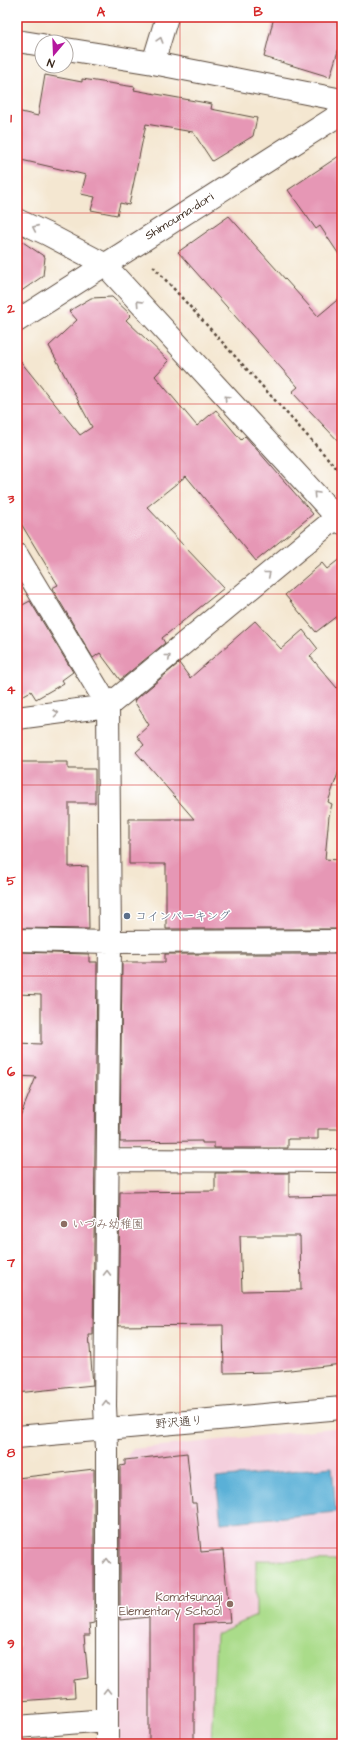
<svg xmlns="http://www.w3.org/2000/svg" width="359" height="1761" font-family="'Architects Daughter','Klee One',sans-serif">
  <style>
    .built { fill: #f4cfdd }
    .green { fill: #aadc8a; stroke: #728354 }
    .water { fill: #5ab0d7; stroke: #4a6d7a }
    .building { fill: #e697b5; fill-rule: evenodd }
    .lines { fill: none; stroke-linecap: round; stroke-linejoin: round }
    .minor-casing { stroke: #574639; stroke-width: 24 }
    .path { stroke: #574639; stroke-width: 2.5; stroke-dasharray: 3 3; stroke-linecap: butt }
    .minor { stroke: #fff; stroke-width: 22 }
    .oneway { stroke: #a79f9a }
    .grid { fill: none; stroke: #d62828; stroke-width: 1; stroke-opacity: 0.55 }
    .service-dot { fill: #5c6f8a; stroke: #fff; stroke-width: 1.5 }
    .education-dot { fill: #8d6e63; stroke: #fff; stroke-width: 1.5 }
    .labels { text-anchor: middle; stroke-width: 3; stroke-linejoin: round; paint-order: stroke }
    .street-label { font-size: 12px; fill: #3b2a1e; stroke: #fff }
    .service-label { font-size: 12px; fill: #4e5e75; stroke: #fff; text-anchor: start }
    .education-label { font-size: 12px; fill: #785e54; stroke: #fff; text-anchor: start }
    .neatline { fill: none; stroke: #d62828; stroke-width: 1.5 }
    .grid-label { font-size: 13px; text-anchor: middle; font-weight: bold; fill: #d62828 }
  </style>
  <rect width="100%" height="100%" fill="#fff"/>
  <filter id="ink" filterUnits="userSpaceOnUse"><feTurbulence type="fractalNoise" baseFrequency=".025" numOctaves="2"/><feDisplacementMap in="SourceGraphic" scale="8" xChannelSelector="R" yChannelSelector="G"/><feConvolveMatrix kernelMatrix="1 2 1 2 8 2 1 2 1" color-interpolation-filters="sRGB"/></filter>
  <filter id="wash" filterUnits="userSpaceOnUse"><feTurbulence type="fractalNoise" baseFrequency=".012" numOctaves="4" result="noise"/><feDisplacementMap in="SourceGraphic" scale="16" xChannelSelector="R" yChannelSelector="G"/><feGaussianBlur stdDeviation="0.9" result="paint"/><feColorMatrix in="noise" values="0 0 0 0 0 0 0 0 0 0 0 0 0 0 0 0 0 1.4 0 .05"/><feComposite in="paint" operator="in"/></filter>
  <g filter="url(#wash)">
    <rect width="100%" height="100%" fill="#f4e7d1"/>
    <path class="built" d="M342 1427V1744H116L120 1464 133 1449Z"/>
    <path class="green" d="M256 1560 342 1561V1744H211L216 1634 256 1616Z"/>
    <path class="water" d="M332 1467 336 1512 221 1523 216 1478Z"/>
    <g id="blocks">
      <path class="building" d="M274 17H342V38L330 77 264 57Z
        M45 75 82 82V79L135 87 134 90 212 104 211 109 257 118 253 136 212 161 193 132 146 124 129 205 120 203 117 215 91 210 95 197 81 194 86 175 17 159V111L38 116Z
        M342 154V259L320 226 316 229 288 190Z
        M229 216 318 316 342 296V445L292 392 298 387 178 252Z
        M17 238 45 257 43 276 17 294Z
        M112 297 131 315 126 320 169 361 155 376 197 426 216 410 241 440 245 436 313 514 256 561 186 476 147 507 224 588 162 638 165 643 120 680 100 653 93 658 52 588 58 585 17 517V357L80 435 92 427 49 346 77 320 69 311 91 298Z
        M342 557V612L316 632 285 595 322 563 327 569Z
        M30 601 73 672 62 680 64 683 36 699 31 691 17 699V608Z
        M255 621 281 649 303 630 318 649 310 656 342 694V762L328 802 332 804 329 816 325 859 339 860 337 883H340V929H166V864H129V819H194L136 752 144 745 137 736 149 725 134 701 179 663 190 678Z
        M17 762H68V769H95V803H69V867L88 866 89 929 17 928Z
        M17 952 89 954V962H97L93 1335H89L93 1385 17 1393V1124L36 1077 17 1076V1043L41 1044V995L17 994Z
        M165 954H340V964L342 965V1129H318V1139H288V1148H214V1143H202V1141L120 1142 122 962H165Z
        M215 1173H289V1197L342 1196V1364L273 1372 224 1373 223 1325 118 1326 120 1192 215 1191ZM240 1236H300L301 1290 242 1291Z
        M187 1453 192 1503H196L201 1552 223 1550 230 1622 194 1624V1744H149V1617L120 1620V1466L125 1465V1460Z
        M94 1469V1623L89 1624 90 1635H84L88 1678 74 1680 75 1697 19 1701 17 1672V1649H19L17 1615V1478Z"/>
    </g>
  </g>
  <g filter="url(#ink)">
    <use href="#blocks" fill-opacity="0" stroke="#574639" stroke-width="1"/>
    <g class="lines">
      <defs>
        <path id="minor" d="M17 41 42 45
          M66 49 153 63 342 100
          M153 63 167 17
          M17 220 47 234 104 264 342 523
          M17 321 342 113
          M17 555 108 706 110 942 105 1406 107 1449V1744
          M17 718 108 706 342 513
          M17 940 110 942 342 941
          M109 1160 342 1161
          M17 1437 342 1408
          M17 1727 107 1720"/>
      </defs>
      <use href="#minor" class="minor-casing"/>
      <path class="path" d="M153 266 342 474"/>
      <use href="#minor" class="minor"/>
    </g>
    <defs><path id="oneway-chevron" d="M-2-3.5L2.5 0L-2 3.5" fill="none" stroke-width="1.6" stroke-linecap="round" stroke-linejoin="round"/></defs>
    <g class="oneway">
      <use href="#oneway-chevron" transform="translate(160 40) rotate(-73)"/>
      <use href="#oneway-chevron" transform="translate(35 228) rotate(-156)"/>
      <use href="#oneway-chevron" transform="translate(139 303) rotate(-133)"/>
      <use href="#oneway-chevron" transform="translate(227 398) rotate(-133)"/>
      <use href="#oneway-chevron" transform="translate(316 494) rotate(-133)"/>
      <use href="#oneway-chevron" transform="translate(268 574) rotate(-39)"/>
      <use href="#oneway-chevron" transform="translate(168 657) rotate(-39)"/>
      <use href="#oneway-chevron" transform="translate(56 713) rotate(-7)"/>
      <use href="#oneway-chevron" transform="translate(107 1273) rotate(-89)"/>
      <use href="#oneway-chevron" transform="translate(106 1403) rotate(-90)"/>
      <use href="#oneway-chevron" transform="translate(107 1561) rotate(-90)"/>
      <use href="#oneway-chevron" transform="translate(107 1691) rotate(-90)"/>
    </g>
  </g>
  <path class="grid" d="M180 17V1744M17 213H342M17 404H342M17 594H342M17 785H342M17 976H342M17 1167H342M17 1357H342M17 1548H342"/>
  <circle class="service-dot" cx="127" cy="916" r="4"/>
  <g class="education-dot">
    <circle cx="64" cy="1224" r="4"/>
    <circle cx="230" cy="1604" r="4"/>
  </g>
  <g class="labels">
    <g class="street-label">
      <text transform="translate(179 216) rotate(-32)" y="4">Shimouma-dori</text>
      <text transform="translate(179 1422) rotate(-5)" y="4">野沢通り</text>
    </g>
    <g class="service-label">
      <text x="135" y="920">コインパーキング</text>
    </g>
    <g class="education-label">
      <text x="72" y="1228">いづみ幼稚園</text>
      <text x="222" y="1601" text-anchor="end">Komatsunagi<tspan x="222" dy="14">Elementary School</tspan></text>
    </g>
  </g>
  <rect width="359" height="1761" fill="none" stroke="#fff" stroke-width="44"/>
  <g transform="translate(54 54) rotate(199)"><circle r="19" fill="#ffffff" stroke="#b1aaa5"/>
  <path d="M0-3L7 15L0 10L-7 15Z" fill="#b5179e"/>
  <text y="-6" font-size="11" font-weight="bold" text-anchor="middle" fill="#3b2a1e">N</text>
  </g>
  <rect x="22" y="22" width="315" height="1717" class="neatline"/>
  <g class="grid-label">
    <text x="101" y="16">A</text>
    <text x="258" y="16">B</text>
    <text x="11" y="122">1</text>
    <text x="11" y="313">2</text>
    <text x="11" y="503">3</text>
    <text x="11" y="694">4</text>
    <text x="11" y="885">5</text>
    <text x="11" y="1076">6</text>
    <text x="11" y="1267">7</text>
    <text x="11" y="1457">8</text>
    <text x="11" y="1648">9</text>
  </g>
</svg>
